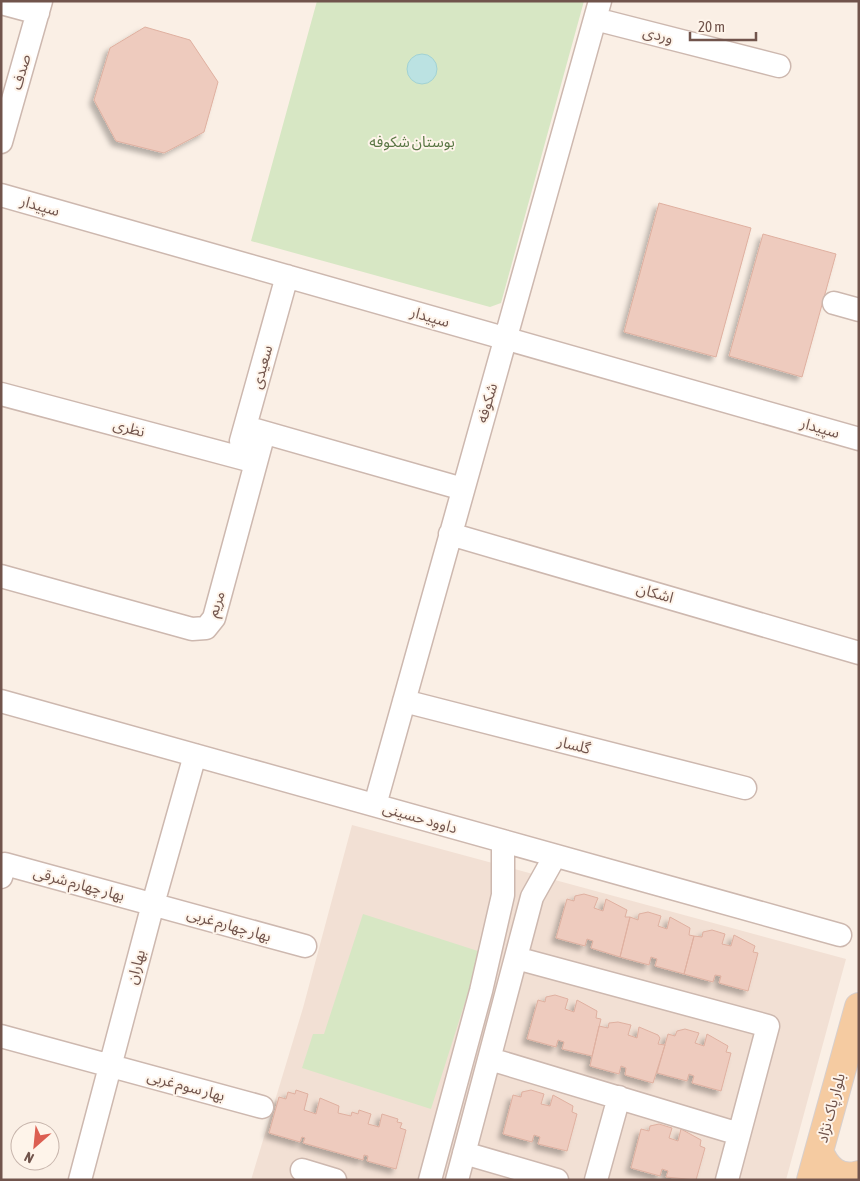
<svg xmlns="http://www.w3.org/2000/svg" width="860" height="1181" font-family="'Asap Condensed','Noto Sans Arabic',sans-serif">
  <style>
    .residential { fill: #f2e0d4 }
    .green { fill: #d7e7c4 }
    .water { fill: #bbe2e2; stroke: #a2d2d3 }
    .building { fill: #eecbbe; stroke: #dfb0a0; filter: url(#shadow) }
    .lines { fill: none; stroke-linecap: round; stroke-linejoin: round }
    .minor-casing { stroke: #cdb8af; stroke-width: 25 }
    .major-casing { stroke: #d7cfcd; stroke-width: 30 }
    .minor { stroke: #fff; stroke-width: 22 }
    .major { stroke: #f5cba1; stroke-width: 28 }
    .labels { text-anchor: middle; stroke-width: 4; stroke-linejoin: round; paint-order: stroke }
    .street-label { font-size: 15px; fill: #71544c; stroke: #fef4ea }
    .park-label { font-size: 15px; fill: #5a7745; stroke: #fef4ea }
  </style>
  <defs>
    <filter id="shadow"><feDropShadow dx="-4.5" dy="4.5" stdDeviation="2.5" flood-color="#0004"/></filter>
  </defs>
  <rect width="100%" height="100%" fill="#faefe5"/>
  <path class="residential" d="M352 825 846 959 786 1180H251L303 1008Z"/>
  <path class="green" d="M317 1H584L501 303 490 307 251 241Z
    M363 914 481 952 431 1109 302 1068 313 1034H324Z"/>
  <path class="water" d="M407 69a15 15 0 1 1 30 0a15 15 0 1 1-30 0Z"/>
  <path class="building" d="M145 27 190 40 218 82 204 132 164 153 116 141 94 100 110 48Z
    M659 203 751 228 716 357 624 332Z
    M763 234 836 254 802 377 729 356Z
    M584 894 598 898 594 908 603 911 606 899 627 910 625 917H630L620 957 591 948 593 941 587 939 585 946 556 938 567 899 574 901 575 896Z
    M648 912 661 916 658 926 667 929 670 917 690 928 689 935 694 936 684 974 655 966 657 959 651 957 649 965 620 957 630 917 638 920 639 914Z
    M712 930 725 934 722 944 731 946 734 935 755 946 753 952 758 953 748 991 719 983 721 976 715 975 713 982 684 974 694 936 702 937 703 932Z
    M555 995 568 999 565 1009 574 1012 577 1000 597 1011 596 1018 601 1019 592 1056 562 1049 564 1042 558 1040 556 1047 527 1039 538 1000 545 1002 546 997Z
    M618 1022 631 1025 628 1035 637 1038 639 1027 658 1035 660 1038 658 1044 665 1045 653 1083 625 1075 626 1068 621 1066 619 1074 590 1066 599 1026 608 1028 609 1023Z
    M685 1029 699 1033 695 1043 704 1046 707 1034 728 1046 726 1052 731 1053 721 1091 692 1083 694 1076 689 1074 687 1081 657 1073 668 1034 675 1036 677 1031Z
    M296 1090 308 1094 304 1110 316 1114 320 1098 339 1106 338 1113 351 1116 352 1112 358 1114 359 1110 371 1114 368 1124 379 1127 382 1114 398 1119 397 1122 402 1123 400 1128 406 1130 396 1169 367 1161 368 1156 364 1155 363 1160 303 1143 305 1138 302 1137 300 1142 269 1133 279 1097 286 1099 288 1092 295 1094Z
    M531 1090 544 1094 541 1104 550 1106 553 1095 573 1106 572 1112 577 1114 567 1151 538 1144 540 1137 534 1135 532 1142 503 1134 513 1095 521 1097 522 1092Z
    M659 1124 672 1128 669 1138 678 1141 681 1129 701 1140 700 1146 705 1148 696 1180 666 1177 668 1171 662 1169 660 1176 631 1168 641 1129 649 1131 650 1126Z"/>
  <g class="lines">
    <defs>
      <path id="minor" d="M1 3 38 13
        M595 19 779 66
        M1 142 41 1
        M1 195 859 439
        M834 303 859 310
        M1 394 256 462
        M245 427 463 489
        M241 441 287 276
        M450 534 859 653
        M1 576 192 629 206 628 214 618 264 433
        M1 701 840 935
        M404 701 745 788
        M375 805 600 1
        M1 877 5 864 305 946
        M516 958 768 1026 727 1180
        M1 1036 262 1107
        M490 1059 739 1134
        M464 1153 557 1180
        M302 1170 335 1180
        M80 1180 153 904 195 755
        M430 1180 481 991 503 895V841
        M457 1180 532 897 555 856
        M596 1180 619 1097"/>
      <path id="major" d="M819 1151C826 1169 839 1181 859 1175
        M811 1180 859 1007"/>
    </defs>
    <use href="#minor" class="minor-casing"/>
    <use href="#major" class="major-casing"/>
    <use href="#minor" class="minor"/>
    <use href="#major" class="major"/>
  </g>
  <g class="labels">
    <g class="street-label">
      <text transform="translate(658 35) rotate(14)" y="5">وردی</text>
      <text transform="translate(21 72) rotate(-74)" y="5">صدف</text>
      <text transform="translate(40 206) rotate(16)" y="5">سپیدار</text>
      <text transform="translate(430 317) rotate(16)" y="5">سپیدار</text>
      <text transform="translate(262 367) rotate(-75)" y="5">سعیدی</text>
      <text transform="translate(487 403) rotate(-74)" y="5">شکوفه</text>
      <text transform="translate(129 428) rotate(15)" y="5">نظری</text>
      <text transform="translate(820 428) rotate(16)" y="5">سپیدار</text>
      <text transform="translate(655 593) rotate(16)" y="5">اشکان</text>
      <text transform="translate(216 604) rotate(-71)" y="5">مریم</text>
      <text transform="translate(574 745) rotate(14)" y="5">گلسار</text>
      <text transform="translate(420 818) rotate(16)" y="5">داوود حسینی</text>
      <text transform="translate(79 884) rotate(15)" y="5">بهار چهارم شرقی</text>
      <text transform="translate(229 925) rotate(16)" y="5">بهار چهارم غربی</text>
      <text transform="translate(136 967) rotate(-75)" y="5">بهاران</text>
      <text transform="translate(186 1086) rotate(15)" y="5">بهار سوم غربی</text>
      <text transform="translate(831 1108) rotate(-75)" y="5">بلوار پاک نژاد</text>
    </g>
    <g class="park-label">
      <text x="412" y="147">بوستان شکوفه</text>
    </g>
  </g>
  <rect width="860" height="1181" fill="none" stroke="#71544c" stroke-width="5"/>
  <g transform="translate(35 1146) rotate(207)"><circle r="24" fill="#fef4ea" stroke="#c6b4ab"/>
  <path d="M0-4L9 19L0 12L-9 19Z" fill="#dc5f52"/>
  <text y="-8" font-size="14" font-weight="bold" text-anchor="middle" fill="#71544c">N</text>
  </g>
  <path d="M690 32v8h66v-8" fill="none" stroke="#71544c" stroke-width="2.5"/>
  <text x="698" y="32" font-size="15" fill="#71544c" stroke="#fef4ea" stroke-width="4" paint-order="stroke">20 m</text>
</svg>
